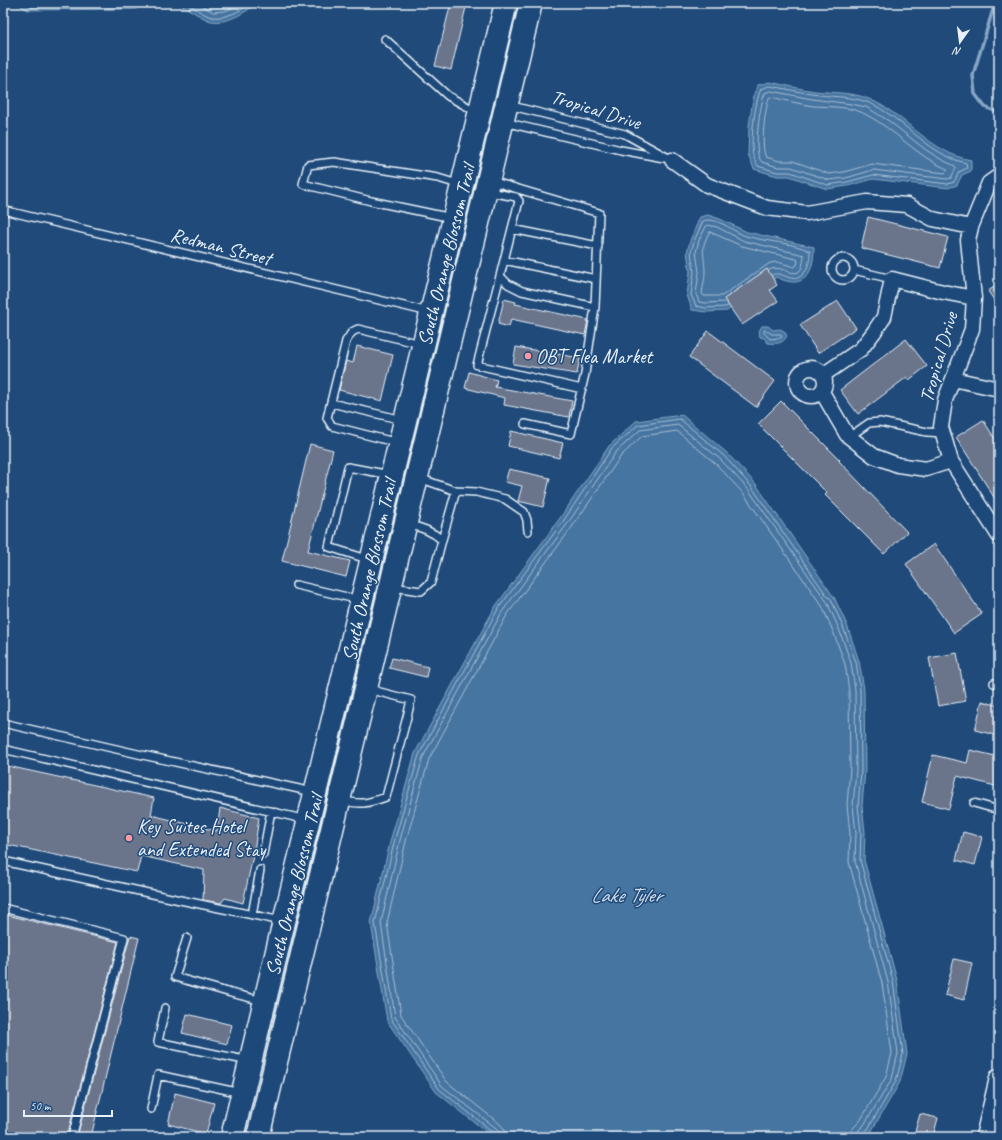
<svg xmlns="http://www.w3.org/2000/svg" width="1002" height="1140" font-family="Caveat,sans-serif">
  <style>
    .water { fill: #4674a1; stroke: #87a6c4 }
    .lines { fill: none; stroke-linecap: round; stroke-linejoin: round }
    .shore { stroke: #a7bfd5; stroke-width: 1 }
    .stream { stroke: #87a6c4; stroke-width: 3.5 }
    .building { fill: #6b748c; stroke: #e8f1f8 }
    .service-casing { stroke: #e8f1f8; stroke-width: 10 }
    .minor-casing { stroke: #e8f1f8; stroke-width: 17 }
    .tertiary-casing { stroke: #e8f1f8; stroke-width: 21 }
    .primary-casing { stroke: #e8f1f8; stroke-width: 25 }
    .service { stroke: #1f4a7a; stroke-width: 7 }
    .minor { stroke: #1f4a7a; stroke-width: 14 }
    .tertiary { stroke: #1f4a7a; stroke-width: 18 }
    .primary { stroke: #1f4a7a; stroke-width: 22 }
    .poi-dot { fill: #ff9aa2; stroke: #1f4a7a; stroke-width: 1.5 }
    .labels { text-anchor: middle; stroke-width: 3; stroke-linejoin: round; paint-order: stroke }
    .street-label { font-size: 20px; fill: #e8f1f8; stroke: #1f4a7a }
    .poi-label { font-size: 20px; fill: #e8f1f8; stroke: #1f4a7a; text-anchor: start }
    .water-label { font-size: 21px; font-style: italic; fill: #d0deeb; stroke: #1f4a7a }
  </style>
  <rect width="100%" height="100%" fill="#1f4a7a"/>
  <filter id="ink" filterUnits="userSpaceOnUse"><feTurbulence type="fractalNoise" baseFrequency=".025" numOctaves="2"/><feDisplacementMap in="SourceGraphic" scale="8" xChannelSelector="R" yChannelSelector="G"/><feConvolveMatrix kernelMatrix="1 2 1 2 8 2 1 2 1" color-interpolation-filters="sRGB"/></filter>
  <g filter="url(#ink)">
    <path class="water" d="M16 3H161L150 4 135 9 28 10Z
      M177 3H257C245 13 227 24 211 21 205 20 184 6 177 3Z
      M770 82C785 85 800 89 815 91 833 93 853 92 869 99 907 115 930 153 971 160V171L962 175 957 185 948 188 873 179 848 186 827 189 789 176H777L754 169 748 154 749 126 753 99 758 85Z
      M708 215 720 219 747 232 814 247C814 274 804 291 776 277L727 311 706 312 692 310 687 295 690 272 687 252 691 238 700 217Z
      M762 326H768L773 330 780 329 784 331 787 336C783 344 776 344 768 343L764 338 760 337 759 331Z
      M682 415 727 453 755 483 831 593 834 597 847 625 859 661 864 689 865 770 862 806 865 832 864 860 897 980 907 1054 900 1082 871 1132 863 1137H493L436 1092 387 1021 371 923 391 838 415 753 495 607 560 518 609 446 636 421Z"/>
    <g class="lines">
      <path class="shore" d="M24 3 30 6 134 5 142 3
        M186 3C193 6 205 16 212 17 225 19 241 11 251 3
        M197 3 213 12 225 11 243 3
        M770 86C784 88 798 92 812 94 830 97 850 96 867 102 904 117 926 154 966 163L967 168 959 172 954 182 948 184 873 175 847 182 828 185 790 172H777L758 166C756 163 754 158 753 155 750 141 755 101 761 89Z
        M771 91 812 99 851 104 866 107 889 121 926 150 942 160 955 166 956 168 951 178 947 179 873 170 846 178 829 180 791 167H778L762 162C760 160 758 156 758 153 755 142 760 104 765 93Z
        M771 97C785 100 799 104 813 106 830 107 850 106 865 114 895 129 916 156 947 169V171L945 173 872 164 844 172 829 174 793 161H779L766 157C760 147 765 109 769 98Z
        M710 232 742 246 796 259 798 260 797 265 794 267 778 262 770 263 722 296H704L702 294C703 286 705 279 705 272 705 256 699 247 710 232Z
        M725 302 706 303 699 302 696 294 699 272 696 252 699 240 707 225 717 227 744 241 804 255C802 290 784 261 769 270
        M728 306 725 307 706 308 696 306 691 295 694 272 691 252 695 239 703 221C717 216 733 232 746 236 766 242 791 242 810 251 810 258 809 268 804 273 793 287 782 269 772 275
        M765 330 772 334H781L782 337 781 338 770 339 764 333Z
        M495 1137 493 1132 439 1089 391 1019 375 923 395 839 419 755 498 609 564 520 612 448 638 425 680 419 724 456 751 486 827 596 831 599 843 627 856 662 860 690 861 770 858 806 861 832 860 860 893 981 903 1054 896 1081 868 1129 862 1133V1137
        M500 1137 499 1132 496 1128 442 1086 395 1017 381 923 400 840 423 757 502 612 568 523 616 452 640 430 678 425 720 459 748 489 827 602 839 629 851 663 855 690 856 770 853 806 856 833 855 861 888 982 898 1053 892 1079 864 1125 858 1131 857 1137
        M506 1137 505 1130 500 1124 447 1082 401 1015 387 923 406 841 429 759 507 615 572 527 621 456 642 436 677 431 716 464 743 493 822 606 833 631 845 664 849 691 850 769 847 805 850 833 849 862 882 983 892 1053 886 1077 860 1121 853 1128 851 1137"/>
      <path class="stream" d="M995 3 973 75 975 94 985 107 999 113"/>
    </g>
    <path class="building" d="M451 3H467L451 70 435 66Z
      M868 217 948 237 940 268 861 248Z
      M767 269 777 285 770 290 778 301 742 325 724 299Z
      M999 284V308L988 291Z
      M504 299 516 302 515 304 588 320 585 335 511 319 509 327 498 324Z
      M838 301 856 328 818 353 800 325Z
      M708 331 775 381 756 407 689 357Z
      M906 339 927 366 909 380 907 377 858 414 840 390Z
      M357 346 393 355 382 401 339 390 346 361 353 363Z
      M516 347 580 358 577 374 513 364Z
      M469 372 497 380 495 387 572 401 569 417 504 405 505 398 465 388Z
      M781 401 840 460 839 461 907 532 884 554 825 495 827 493 758 424Z
      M983 420 999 445V505L956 437Z
      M511 431 563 443 559 458 508 446Z
      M310 444 333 450 308 551 350 561 346 577 282 561Z
      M509 469 550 478 543 507 518 501 522 486 505 482Z
      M934 544 982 614 954 633 906 564Z
      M957 653 966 701 938 706 929 658Z
      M392 658 428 667 426 677 389 668Z
      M982 701 999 706V736L975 730Z
      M970 750 999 757V787L957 776 949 809 922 802 933 755 967 763Z
      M3 765 154 798 151 815 217 831 220 808 259 818 254 851 243 903 225 898 221 903 203 900 204 870 141 856 137 872 3 844Z
      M963 832 982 837 975 865 956 860Z
      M3 914 118 942 67 1137H3V1115L7 1098 3 1097V1003L7 987 3 986Z
      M130 936 139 938 91 1137H77Z
      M954 959 972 963 964 1000 945 995Z
      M187 1014 232 1025 227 1044 182 1033Z
      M175 1093 214 1103 206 1134 168 1124Z
      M920 1114 938 1118 933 1137H920L914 1135Z"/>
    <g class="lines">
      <defs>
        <path id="service" d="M385 39 448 96 477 112
          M508 105 625 134 672 160
          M504 122 621 150 664 158
          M498 183 599 213 595 307 522 291 508 284 500 276 519 201 516 197 495 193 487 185Z
          M3 210 429 312
          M452 218 371 201 303 184 308 165 334 162 438 178 461 185
          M512 229 598 246
          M832 269a11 11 0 1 1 22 0a11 11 0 1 1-22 0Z
          M504 260 596 279
          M854 270 892 279
          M500 276 477 365 582 389
          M331 403 403 420
          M525 424 571 434 585 374 595 307
          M849 437 869 423 880 422 927 432 943 433
          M398 443 332 426 327 418 346 341 352 332 358 329 421 344
          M419 478 456 491 442 540
          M456 491 476 492 505 499 524 512 527 520 528 531
          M370 560 329 547 348 467 390 475
          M296 585 360 600
          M393 587 421 591 431 582 442 540C432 531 422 528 408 524
          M994 683 999 684
          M3 723 138 754 313 792
          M3 749 307 820
          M340 800C361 805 366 804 386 797L408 713 411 700 368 689
          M974 803 999 810
          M263 854 271 811
          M3 861 180 900 282 921
          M3 908 124 938 72 1137
          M252 915 260 870
          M187 938 175 977 231 993 263 1001
          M165 1008 158 1042 249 1061
          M151 1109 158 1075 241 1093"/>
        <path id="minor" d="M672 160 707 185 767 208 807 213 867 202 907 205 933 219 971 227 968 240 974 298 972 329 945 400 941 427 951 461 999 536
          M971 227 989 183 999 176
          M797 382a14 14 0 1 1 28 0a14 14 0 1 1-28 0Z
          M823 375 861 349 874 332 884 317 892 279 943 292 974 298
          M953 379 999 389
          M822 392 847 435 874 456 898 465 926 469 951 461"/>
        <path id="tertiary" d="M985 1137 999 1078"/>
        <path id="primary" d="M232 1137 506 3
          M258 1137 531 3"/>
      </defs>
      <use href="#service" class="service-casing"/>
      <use href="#minor" class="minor-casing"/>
      <use href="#tertiary" class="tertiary-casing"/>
      <use href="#primary" class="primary-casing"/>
      <use href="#service" class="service"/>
      <use href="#minor" class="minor"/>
      <use href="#tertiary" class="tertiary"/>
      <use href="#primary" class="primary"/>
    </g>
  </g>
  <g class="poi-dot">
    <circle cx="528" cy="356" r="4"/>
    <circle cx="129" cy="838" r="4"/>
  </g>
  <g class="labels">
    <g class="street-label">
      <text transform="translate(596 109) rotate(17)" y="7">Tropical Drive</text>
      <text transform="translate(221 246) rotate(14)" y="7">Redman Street</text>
      <text transform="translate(446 255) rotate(-76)" y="7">South Orange Blossom Trail</text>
      <text transform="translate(938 357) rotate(-74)" y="7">Tropical Drive</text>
      <text transform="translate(369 570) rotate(-77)" y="7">South Orange Blossom Trail</text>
      <text transform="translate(294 885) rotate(-76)" y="7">South Orange Blossom Trail</text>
    </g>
    <g class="poi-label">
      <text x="536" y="363">OBT Flea Market</text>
      <text x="137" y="833">Key Suites Hotel<tspan x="137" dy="23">and Extended Stay</tspan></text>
    </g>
    <g class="water-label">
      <text x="626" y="902">Lake Tyler</text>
    </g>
  </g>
  <rect width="1002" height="1140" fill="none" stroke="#1f4a7a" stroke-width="16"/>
  <rect x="8" y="8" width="986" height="1124" fill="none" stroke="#e8f1f8" stroke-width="1.5" filter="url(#ink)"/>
  <g transform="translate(960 42) rotate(194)" stroke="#1f4a7a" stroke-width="3" paint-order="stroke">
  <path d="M0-3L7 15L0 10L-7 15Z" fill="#e8f1f8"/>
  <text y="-6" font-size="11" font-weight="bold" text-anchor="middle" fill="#e8f1f8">N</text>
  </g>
  <path d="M24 1110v6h88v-6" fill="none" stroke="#e8f1f8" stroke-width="2"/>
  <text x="30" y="1110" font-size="12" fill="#e8f1f8" stroke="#1f4a7a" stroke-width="3" paint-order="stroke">50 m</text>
</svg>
